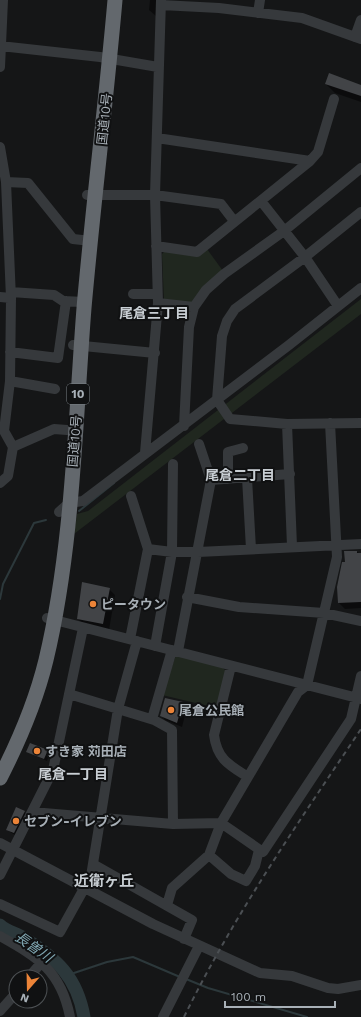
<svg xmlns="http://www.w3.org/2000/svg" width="361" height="1017" font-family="'Work Sans','Noto Sans JP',sans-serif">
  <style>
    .green { fill: #20271f }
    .shadow { fill: #0007 }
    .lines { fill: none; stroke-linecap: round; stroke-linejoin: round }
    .stream { stroke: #2c383b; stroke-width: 2 }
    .river { stroke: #2c383b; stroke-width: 13 }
    .building { fill: #424447 }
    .minor { stroke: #36393c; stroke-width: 10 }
    .highway { stroke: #63686d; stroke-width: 15 }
    .rail { stroke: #4b4f53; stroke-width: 2; stroke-dasharray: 5 4; stroke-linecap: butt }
    .poi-dot { fill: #ec8438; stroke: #101112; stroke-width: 1.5 }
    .labels { text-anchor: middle; stroke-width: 4; stroke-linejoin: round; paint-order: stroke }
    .shield { fill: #101112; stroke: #7a8086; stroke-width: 1 }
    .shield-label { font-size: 12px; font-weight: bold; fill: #a8b0b7 }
    .street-label { font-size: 13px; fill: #a8b0b7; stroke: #101112 }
    .poi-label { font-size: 13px; font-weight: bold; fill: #a8b0b7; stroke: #101112; text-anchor: start }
    .neighbourhood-label { font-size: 14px; font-weight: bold; fill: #c8ced3; stroke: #101112 }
    .water-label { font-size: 14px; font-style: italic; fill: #7fa6b1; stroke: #101112 }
    .quarter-label { font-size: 15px; font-weight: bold; fill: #c8ced3; stroke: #101112 }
  </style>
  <rect width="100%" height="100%" fill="#151617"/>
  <path class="green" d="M207 249 223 271 191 305 164 301 162 254 165 251Z
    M361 299V314L74 534 77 514 88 511Z
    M176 655 222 667 227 672 217 708 162 695Z"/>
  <path class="shadow" d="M150 0H166L161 3 156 16 149 10Z
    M326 84 361 86V102L335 93Z
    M357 552 361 554V608L345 609 339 603 346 563Z
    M109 589 115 595 109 630 84 625 78 619Z
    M182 703 187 708 182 727 165 720 161 715Z
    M47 750 50 753 47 761 28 752Z
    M24 812 29 817 18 837 7 830Z"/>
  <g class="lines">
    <path class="stream" d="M79 511 114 483
      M0 599 3 584 34 523 46 520
      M68 975 107 962 133 957 180 977
      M186 979 208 988 307 1017"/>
    <path class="river" d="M0 925C6 931 16 933 24 938 57 959 77 977 84 1017"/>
  </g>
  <path class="building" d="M329 73 361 85V96L325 84Z
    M344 551H357V553H361V602L338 603 337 587 342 562H345Z
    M82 582 110 588 103 624 77 619Z
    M165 698 183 702 177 723 160 716Z
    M30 743 48 750 44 759 26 752Z
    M16 807 25 811 14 833 6 830Z"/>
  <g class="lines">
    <path class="minor" d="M161 5 219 8 302 18 361 39
      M258 13 260 0
      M355 37 361 20
      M0 46 100 57 158 67
      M0 67 3 0
      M157 138 310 161
      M0 147 6 182 11 298 10 381 4 431 13 447 8 476 0 483
      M6 182 28 183 73 239 91 241
      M87 195H155L221 204 234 221
      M261 201 305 257 338 306
      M361 212 305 257 235 309 227 321 222 336 217 400 230 419 287 424 361 423
      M156 246 197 252 310 161 318 152 334 99
      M11 292 54 295 63 301 85 302
      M133 294H157
      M0 297 11 298
      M158 303 194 307
      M73 345 155 353
      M10 352 58 358 66 301
      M10 381 55 389
      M287 424 292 546
      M184 426 189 327 194 307 206 290 224 274 284 231 361 168
      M13 447 54 429 67 430
      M145 453 158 303 155 195 161 0
      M247 478 251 549
      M228 479V452L243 448
      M211 480 290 474
      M59 512 69 503 83 501 289 345 361 288
      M148 549 172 552H198L361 544
      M187 597 239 607 324 613 361 621
      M47 618 361 699
      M130 639 148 549 131 496
      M155 646 172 552 173 464
      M178 651 211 480 199 444
      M231 666 214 735C217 759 229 765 248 777
      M69 694 154 720 172 730 173 824
      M152 719 172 650
      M32 812 173 824 221 823 263 852 351 719 361 676
      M0 843 153 924 260 973 292 976 328 988 338 989 361 985
      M209 855 231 874 246 881 255 866 259 850
      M93 864 192 920 184 939
      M0 875 53 770 83 628
      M0 904 60 932 91 876 118 709 137 641
      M167 905 172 888 209 855 221 823 298 692 307 685 337 557 330 423
      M0 936C39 958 61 971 70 1017
      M29 977 41 963
      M0 1011 16 993
      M163 1017 199 946"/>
    <path class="highway" d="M0 778C19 741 36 701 46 660 73 547 75 424 84 308 93 205 106 103 115 0"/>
    <path class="rail" d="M184 1017C234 915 298 823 361 729"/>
  </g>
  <g class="poi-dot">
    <circle cx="93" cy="604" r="4"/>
    <circle cx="171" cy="710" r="4"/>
    <circle cx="37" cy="751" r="4"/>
    <circle cx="16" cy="821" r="4"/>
  </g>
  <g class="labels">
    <rect class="shield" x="67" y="384" width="22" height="20" rx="3"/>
    <g class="shield-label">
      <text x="78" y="398">10</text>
    </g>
    <g class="street-label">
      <text transform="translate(104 119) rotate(-84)" y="5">国道10号</text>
      <text transform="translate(74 441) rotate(-85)" y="5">国道10号</text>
    </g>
    <g class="poi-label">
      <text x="101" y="609">ピータウン</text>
      <text x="179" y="715">尾倉公民館</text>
      <text x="45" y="756">すき家 苅田店</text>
      <text x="24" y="826">セブン-イレブン</text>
    </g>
    <g class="neighbourhood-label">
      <text x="154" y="318">尾倉三丁目</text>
      <text x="240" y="480">尾倉二丁目</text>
      <text x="73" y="779">尾倉一丁目</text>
    </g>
    <g class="water-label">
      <text transform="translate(34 947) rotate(35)" y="5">長曽川</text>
    </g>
    <g class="quarter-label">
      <text x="104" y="886">近衛ヶ丘</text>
    </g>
  </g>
  <g transform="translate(28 989) rotate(200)"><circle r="19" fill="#101112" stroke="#4d5154"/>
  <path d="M0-3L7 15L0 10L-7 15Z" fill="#ec8438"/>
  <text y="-6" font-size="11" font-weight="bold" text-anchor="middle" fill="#a8b0b7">N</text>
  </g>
  <path d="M225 1001v6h110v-6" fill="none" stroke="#a8b0b7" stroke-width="2"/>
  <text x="231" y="1001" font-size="12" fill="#a8b0b7" stroke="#101112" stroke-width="3" paint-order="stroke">100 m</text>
</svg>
